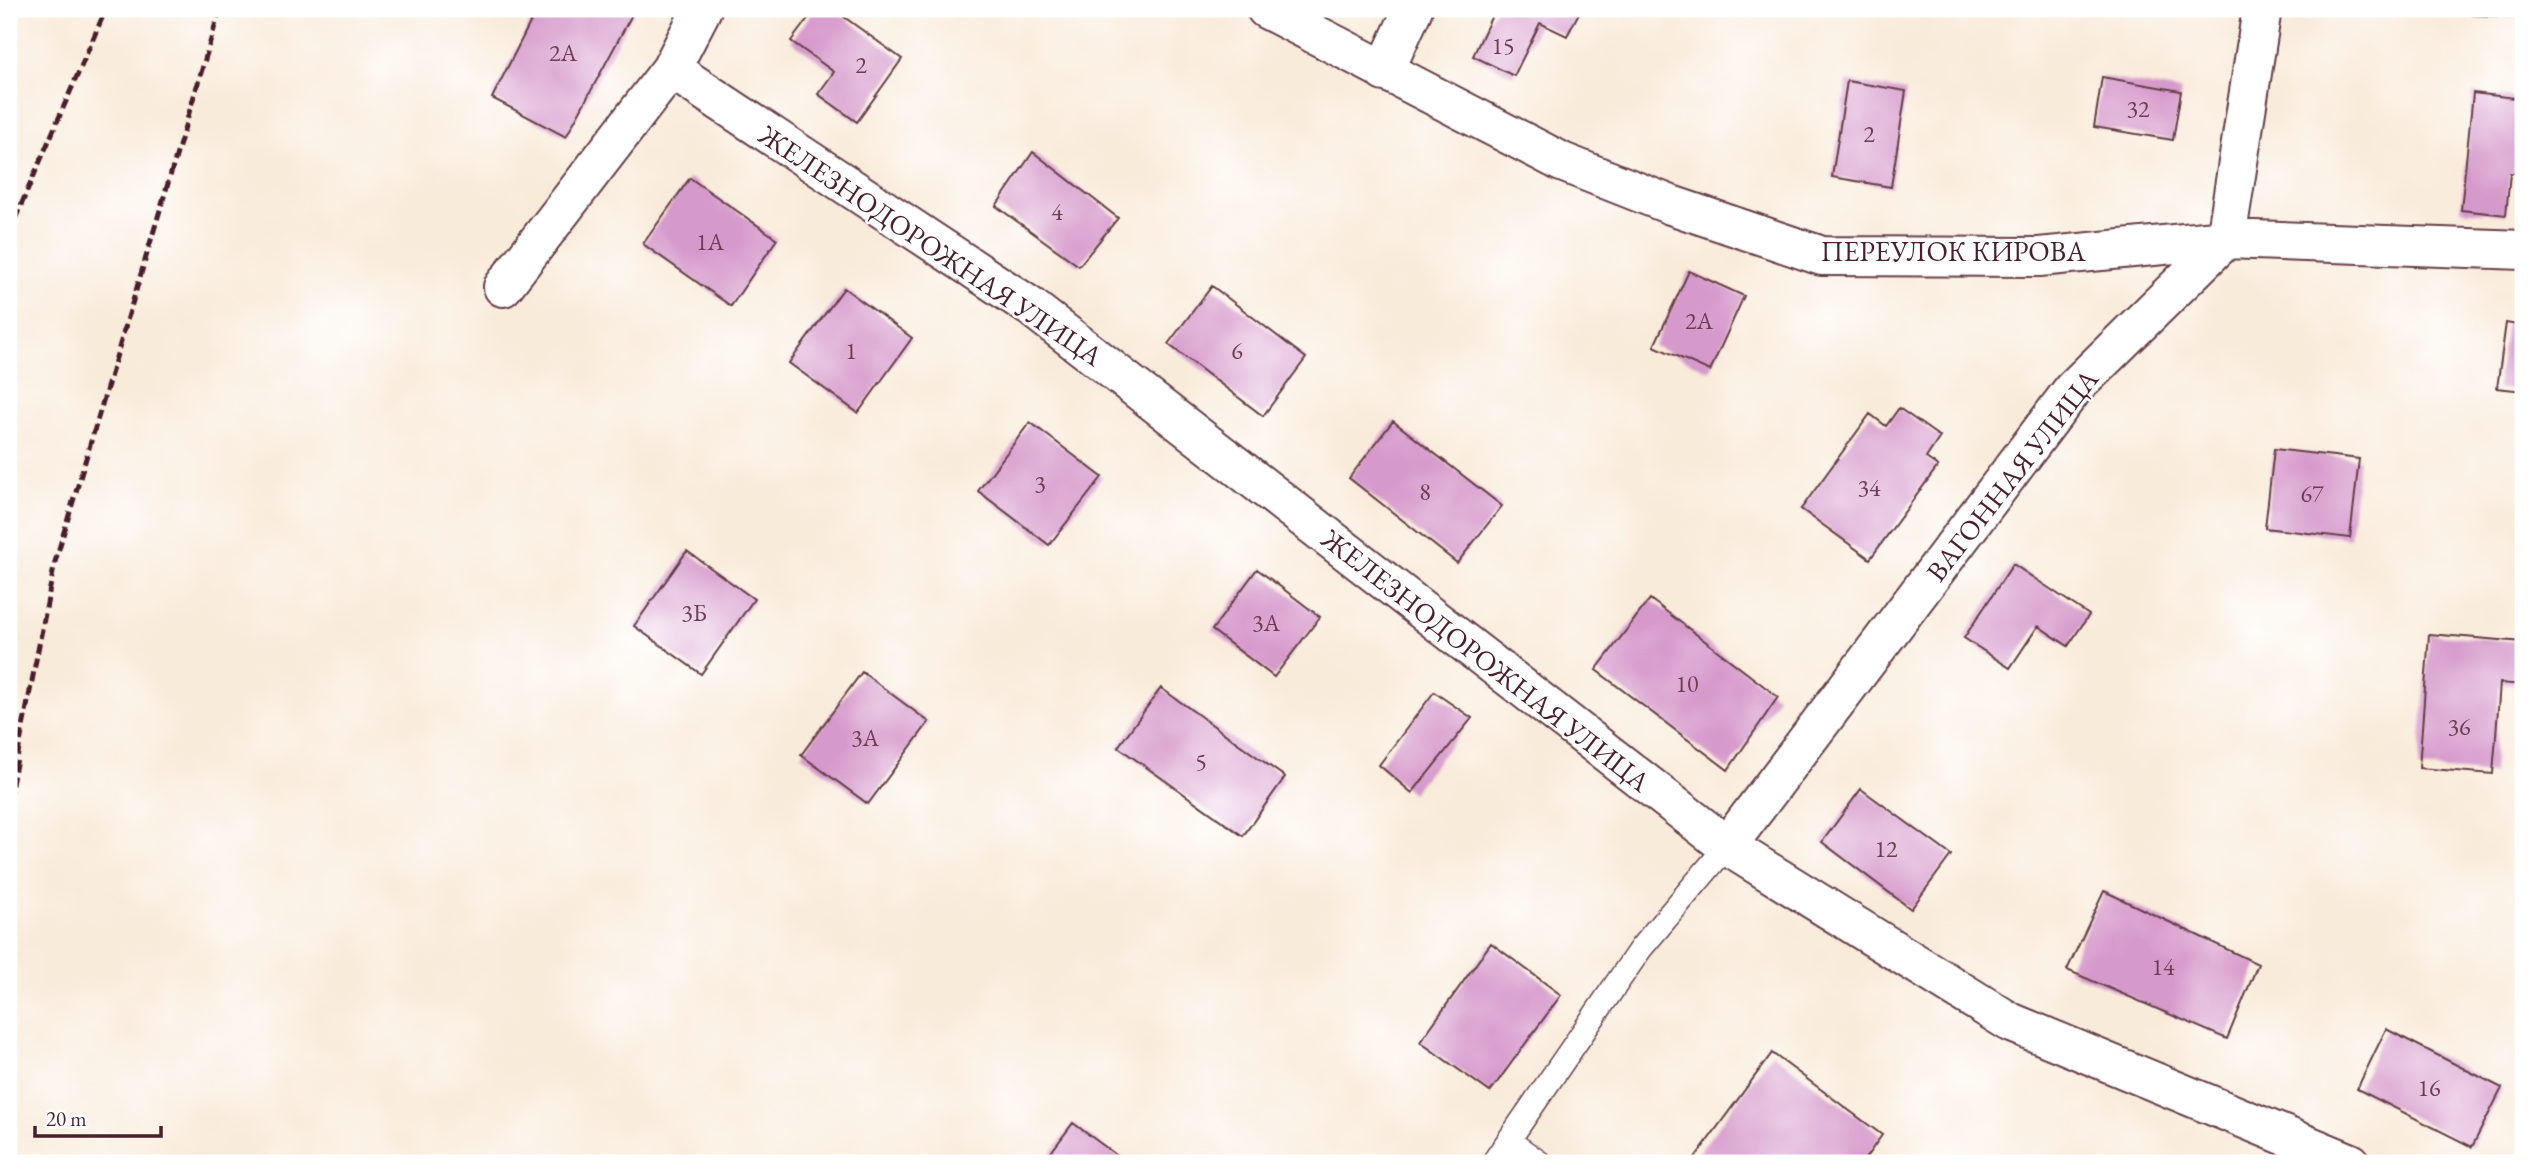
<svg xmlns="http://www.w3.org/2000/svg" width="2532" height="1172" font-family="'EB Garamond',serif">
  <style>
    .building { fill: #d699cb }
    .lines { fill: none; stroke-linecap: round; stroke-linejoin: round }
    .lane-casing { stroke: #643e45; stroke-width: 26 }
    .street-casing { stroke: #643e45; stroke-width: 42 }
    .lane { stroke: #fff; stroke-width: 23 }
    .street { stroke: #fff; stroke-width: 38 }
    .rail { stroke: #4a1f2b; stroke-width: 5; stroke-dasharray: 10 5; stroke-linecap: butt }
    .labels { text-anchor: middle; stroke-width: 5; stroke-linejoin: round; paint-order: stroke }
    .number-label { font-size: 24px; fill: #6d3e53 }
    .street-label { font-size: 28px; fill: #4a1f2b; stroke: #fff }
  </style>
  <rect width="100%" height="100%" fill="#fff"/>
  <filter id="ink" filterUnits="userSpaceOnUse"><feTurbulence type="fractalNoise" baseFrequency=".0143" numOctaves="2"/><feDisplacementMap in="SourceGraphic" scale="14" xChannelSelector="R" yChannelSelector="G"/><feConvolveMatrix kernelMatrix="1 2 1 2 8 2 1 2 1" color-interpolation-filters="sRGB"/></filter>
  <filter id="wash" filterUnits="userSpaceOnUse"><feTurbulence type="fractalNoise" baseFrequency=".00686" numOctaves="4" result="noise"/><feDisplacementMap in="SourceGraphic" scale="28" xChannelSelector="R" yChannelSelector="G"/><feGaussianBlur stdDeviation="1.57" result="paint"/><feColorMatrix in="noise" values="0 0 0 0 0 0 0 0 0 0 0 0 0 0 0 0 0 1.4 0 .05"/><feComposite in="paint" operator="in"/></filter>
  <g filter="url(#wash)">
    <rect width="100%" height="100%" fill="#f9ebda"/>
    <g id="blocks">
      <path class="building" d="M537 9H635L566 137 492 98Z
        M815 9H833L902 59 857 122 818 94 834 72 791 41Z
        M1495 9H1581L1567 36 1540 23 1514 76 1473 56Z
        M2471 9H2523V17L2471 15Z
        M2102 77 2181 91 2173 140 2094 127Z
        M1847 81 1906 91 1891 187 1832 177Z
        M2473 93 2523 99V174L2510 173 2506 215 2461 210Z
        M1033 152 1118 218 1079 266 996 206Z
        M690 178 777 239 731 306 643 244Z
        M1689 271 1744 296 1710 371 1654 346Z
        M1212 286 1306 358 1263 416 1168 344Z
        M844 288 912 338 858 413 789 363Z
        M2506 323 2523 326V391L2497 388Z
        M1899 408 1940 437 1926 458 1938 466 1870 559 1801 509 1870 414 1886 426Z
        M1393 421 1502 506 1457 563 1349 478Z
        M1030 422 1102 477 1049 545 978 491Z
        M2274 449 2359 459 2350 538 2265 528Z
        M687 551 754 599 701 674 634 626Z
        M2013 564 2089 615 2068 646 2038 626 2010 668 1964 638Z
        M1257 569 1320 617 1274 677 1212 630Z
        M1650 599 1778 697 1728 770 1596 670Z
        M2429 634 2523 642V685L2500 683 2493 774 2419 768Z
        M862 672 929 722 868 804 801 755Z
        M1161 688 1285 777 1243 836 1118 747Z
        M1434 692 1472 718 1412 793 1379 765Z
        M1861 789 1951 855 1911 909 1822 842Z
        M2104 891 2258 964 2227 1039 2067 970Z
        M1491 943 1561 995 1490 1092 1420 1042Z
        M2386 1029 2502 1088 2472 1147 2357 1089Z
        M1772 1053 1882 1135 1862 1163H1691Z
        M1073 1123 1127 1163H1043Z"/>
    </g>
  </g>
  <g filter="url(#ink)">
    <use href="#blocks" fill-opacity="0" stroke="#643e45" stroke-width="2"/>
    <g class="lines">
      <defs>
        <path id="lane" d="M1509 1141 1540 1163
          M1493 1163 1641 948 1727 846"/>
        <path id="street" d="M1266 9 1562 162 1671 205 1822 256 2039 257 2226 239 2523 250
          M671 69 1031 307 1727 846 2010 1022 2351 1163
          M1384 72 1413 9
          M503 287 671 69 702 9
          M1727 846 2073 389 2226 239 2262 9"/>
      </defs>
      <use href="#lane" class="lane-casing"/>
      <use href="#street" class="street-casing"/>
      <use href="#lane" class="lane"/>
      <use href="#street" class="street"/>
      <path class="rail" d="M9 233 106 9
        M9 800 55 562 220 9"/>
    </g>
  </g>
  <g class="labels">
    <g class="number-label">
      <text x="1503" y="54">15</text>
      <text x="563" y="61">2А</text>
      <text x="861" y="73">2</text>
      <text x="2138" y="117">32</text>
      <text x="1869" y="142">2</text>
      <text x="1057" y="220">4</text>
      <text x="710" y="250">1А</text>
      <text x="1699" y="329">2А</text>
      <text x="851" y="359">1</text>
      <text x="1237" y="359">6</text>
      <text x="1040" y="492">3</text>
      <text x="1869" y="496">34</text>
      <text x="1425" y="500">8</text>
      <text x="2312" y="502">67</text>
      <text x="694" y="621">3Б</text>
      <text x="1266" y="631">3А</text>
      <text x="1687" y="692">10</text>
      <text x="2459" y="735">36</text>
      <text x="865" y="746">3А</text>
      <text x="1201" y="770">5</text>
      <text x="1886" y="857">12</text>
      <text x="2163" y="975">14</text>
      <text x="2429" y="1096">16</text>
    </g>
    <g class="street-label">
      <text transform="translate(931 245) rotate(34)" y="10">ЖЕЛЕЗНОДОРОЖНАЯ УЛИЦА</text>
      <text x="1953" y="261">ПЕРЕУЛОК КИРОВА</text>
      <text transform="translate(2012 475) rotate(-52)" y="10">ВАГОННАЯ УЛИЦА</text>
      <text transform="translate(1486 660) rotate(38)" y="10">ЖЕЛЕЗНОДОРОЖНАЯ УЛИЦА</text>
    </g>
  </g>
  <rect width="2532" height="1172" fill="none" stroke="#fff" stroke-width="35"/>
  <path d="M35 1126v10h126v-10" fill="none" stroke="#4a1f2b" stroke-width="3.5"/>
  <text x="46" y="1126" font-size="21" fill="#4a1f2b" stroke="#ffffff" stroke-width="5" paint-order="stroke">20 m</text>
</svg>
